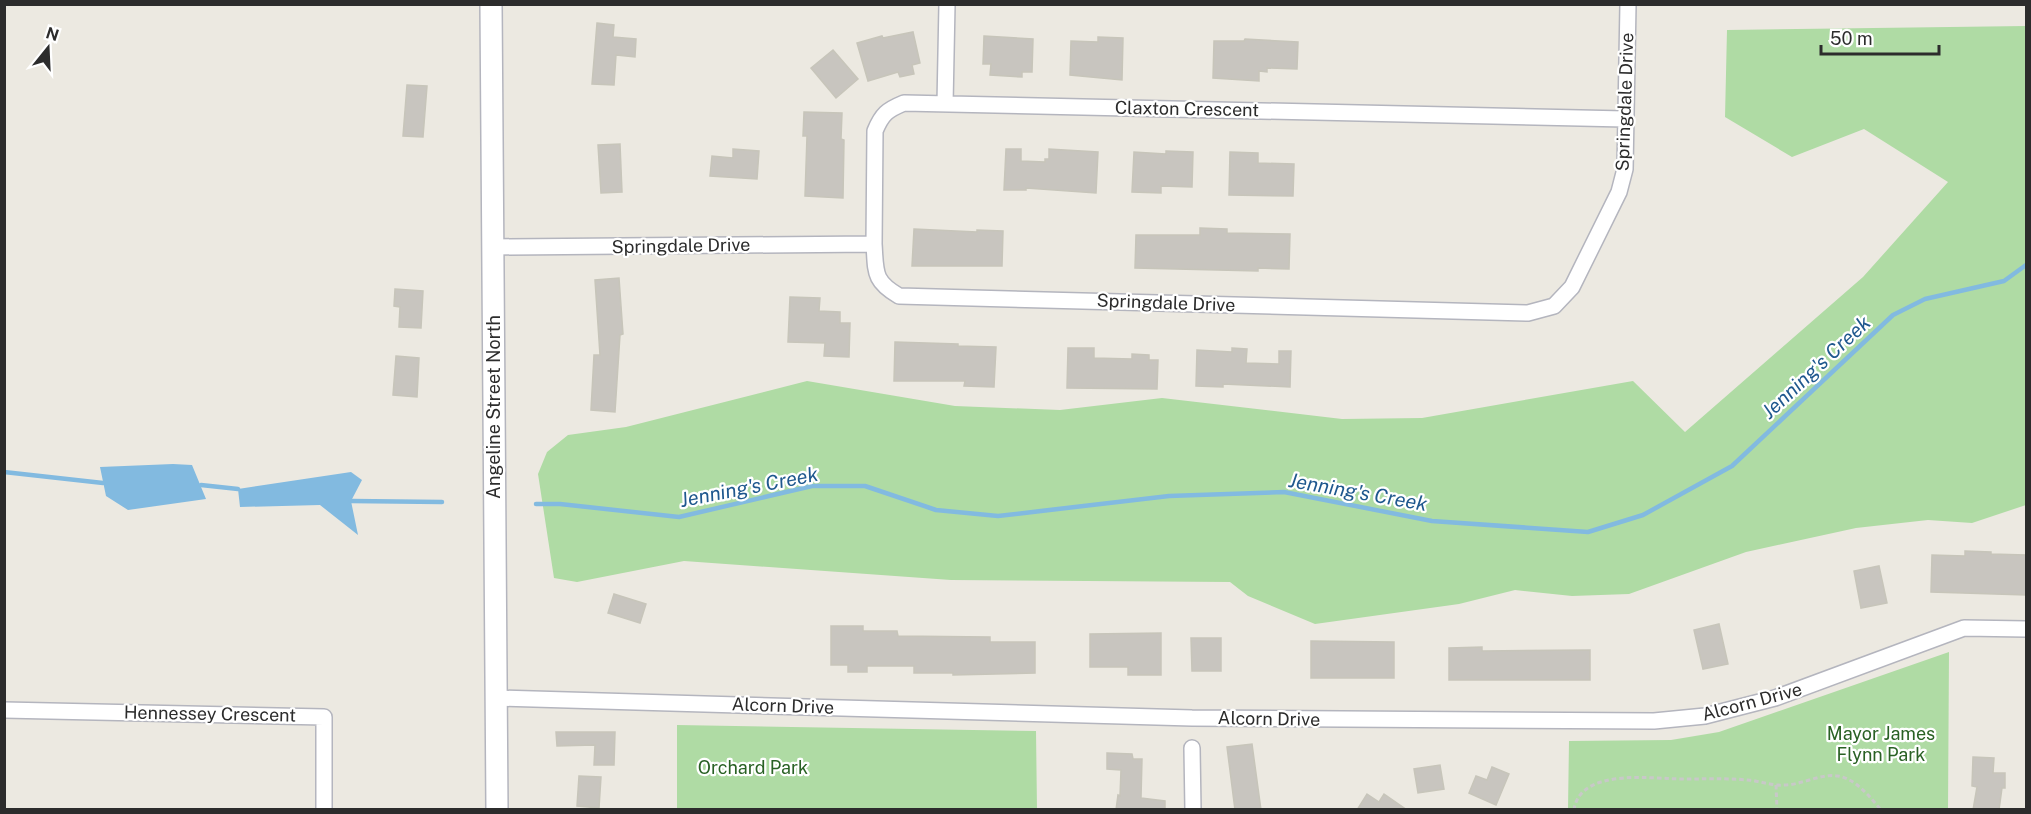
<svg xmlns="http://www.w3.org/2000/svg" width="2031" height="814" font-family="'Public Sans',sans-serif">
  <style>
    .green { fill: #afdba4 }
    .water { fill: #82bae0 }
    .lines { fill: none; stroke-linecap: round; stroke-linejoin: round }
    .stream { stroke: #82bae0; stroke-width: 4.5 }
    .building { fill: #c8c5bf; stroke: #c7c5ba; stroke-width: 1.5 }
    .street-casing { stroke: #b4b5be; stroke-width: 18 }
    .secondary-casing { stroke: #b4b5be; stroke-width: 24 }
    .path { stroke: #c8c8c8; stroke-width: 3; stroke-dasharray: 4.5 3; stroke-linecap: butt }
    .street { stroke: #fff; stroke-width: 15 }
    .secondary { stroke: #fff; stroke-width: 21 }
    .labels { text-anchor: middle; stroke-width: 4.5; stroke-linejoin: round; paint-order: stroke }
    .street-label { font-size: 18px; fill: #2c2c2c; stroke: #fff }
    .park-label { font-size: 18px; fill: #296124; stroke: #fff }
    .water-label { font-size: 20px; font-style: italic; fill: #1f588e; stroke: #fff }
  </style>
  <rect width="100%" height="100%" fill="#ece9e1"/>
  <path class="green" d="M2026 26V505L1972 523 1928 520 1856 528 1746 552 1629 594 1572 596 1515 590 1459 604 1315 624 1248 596 1230 582 951 580 684 561 577 582 554 578 538 474 547 452 568 435 626 427 807 381 955 406 1060 410 1162 398 1342 419 1422 418 1633 381 1685 432 1863 277 1948 182 1864 129 1792 157 1725 117 1727 30Z
    M1949 652 1948 809H1568L1569 741 1671 740 1719 732Z
    M677 725 1036 731 1037 809H677Z"/>
  <path class="water" d="M173 464 192 465 206 499 128 510 106 496 100 467Z
    M351 472 362 480 351 501 358 535 320 505 240 507 238 489Z"/>
  <g class="lines">
    <path class="stream" d="M4 472 103 483
      M201 485 238 489
      M351 501 442 502
      M536 504H560L679 517 812 486H865L936 510 998 516 1169 496 1284 492 1432 521 1588 532 1643 515 1732 466 1893 315 1925 299 2004 281 2026 265"/>
  </g>
  <path class="building" d="M597 23 614 25 613 37 636 39 635 57 616 55 614 85 592 84Z
    M913 32 920 63 912 65 914 74 900 77 898 72 868 81 857 43 882 36 883 38Z
    M984 36 1033 39 1032 72H1022V77L990 75 991 64H983Z
    M1098 37 1123 38 1122 80 1070 75 1071 41 1098 42Z
    M1245 39 1298 42 1297 69 1267 68V72L1259 71V81L1213 78 1214 41H1244Z
    M833 50 858 79 836 98 811 68Z
    M407 85 427 86 423 137 403 136Z
    M804 112 842 113 841 139 844 140 843 198 805 196 807 136H803Z
    M620 144 622 192 601 193 598 145Z
    M733 149 759 151 757 179 710 176 712 156 733 158Z
    M1006 149H1021V161L1045 162V159H1049V149L1098 152 1096 193 1026 188V190H1004Z
    M1166 151 1193 152 1192 187 1161 186V193L1132 192 1134 152 1166 154Z
    M1230 152 1258 153V163L1294 164 1293 196 1229 195Z
    M1200 228 1227 229V233L1290 234 1289 269 1258 268V271L1135 268 1136 235H1200Z
    M914 229 977 232V230L1003 231 1002 266H912Z
    M619 278 623 334 620 335 615 412 591 410 594 355H600L595 280Z
    M395 289 423 291 421 328 399 327 400 307 394 306Z
    M790 297 820 298 819 311 840 312V323H850L849 357 824 356 825 343 788 342Z
    M895 342 958 344V346L996 347 994 387 964 386 965 381H894Z
    M1068 348H1094V358L1132 359V354L1149 355V360H1158L1157 389 1067 388Z
    M1232 348 1247 349 1246 363 1279 364V351H1291L1290 387 1223 384V387L1196 386 1197 350 1232 352Z
    M396 356 419 358 417 397 393 395Z
    M1965 551 1991 552V554L2026 555V595L1931 592 1932 555 1965 556Z
    M1879 566 1887 603 1861 608 1854 571Z
    M614 594 646 604 640 623 608 613Z
    M1719 624 1728 664 1703 669 1694 630Z
    M831 626H863V631H897L898 636 990 637V642H1035V673L953 675V673H914V666H867V672H848V665H831Z
    M1161 633V675H1128V667H1090V634Z
    M1191 638H1221V671H1192Z
    M1311 641 1394 642V678H1311Z
    M1482 647V651L1590 650V680H1449V648Z
    M556 732H615L614 765H594L595 745 557 746Z
    M1252 744 1261 810H1235L1227 747Z
    M1107 753 1132 754 1133 759H1142L1141 798 1165 801V810H1116L1118 795 1120 796 1121 770 1107 769Z
    M1973 757 1994 758 1993 773H2005V788H2002L1999 810H1973L1977 787 1972 786Z
    M1440 765 1444 789 1418 793 1414 769Z
    M1492 767 1509 774 1496 805 1469 793 1476 776 1487 780Z
    M579 776 601 777 599 808 577 806Z
    M1367 794 1379 802 1384 794 1407 810H1357Z"/>
  <g class="lines">
    <defs>
      <path id="street" d="M945 104 947 4
        M874 244 875 131C882 114 887 110 904 103L1625 119
        M493 247 874 244C876 272 873 281 899 296L1528 313 1554 306 1572 287 1619 192 1625 169 1628 4
        M496 698 1192 718 1654 721 1705 716 1775 698 1964 628 2026 629
        M4 710 324 717V810
        M1192 748 1193 810"/>
      <path id="secondary" d="M491 4 497 810"/>
    </defs>
    <use href="#street" class="street-casing"/>
    <use href="#secondary" class="secondary-casing"/>
    <path class="path" d="M1776 785 1777 810
      M1574 810C1580 767 1653 779 1683 779 1705 779 1726 778 1748 780 1760 781 1772 786 1784 785 1802 785 1821 773 1838 776 1856 779 1870 797 1881 810"/>
    <use href="#street" class="street"/>
    <use href="#secondary" class="secondary"/>
  </g>
  <g class="labels">
    <g class="street-label">
      <text transform="translate(1625 102) rotate(-88)" y="6">Springdale Drive</text>
      <text transform="translate(1187 109) rotate(1)" y="6">Claxton Crescent</text>
      <text transform="translate(681 246) rotate(-1)" y="6">Springdale Drive</text>
      <text transform="translate(1166 303) rotate(2)" y="6">Springdale Drive</text>
      <text transform="translate(494 407) rotate(-90)" y="6">Angeline Street North</text>
      <text transform="translate(1752 702) rotate(-15)" y="6">Alcorn Drive</text>
      <text transform="translate(783 706) rotate(2)" y="6">Alcorn Drive</text>
      <text transform="translate(210 714) rotate(1)" y="6">Hennessey Crescent</text>
      <text transform="translate(1269 719) rotate(1)" y="6">Alcorn Drive</text>
    </g>
    <g class="park-label">
      <text x="1881" y="740">Mayor James<tspan x="1881" dy="21">Flynn Park</tspan></text>
      <text x="753" y="774">Orchard Park</text>
    </g>
    <g class="water-label">
      <text transform="translate(1816 367) rotate(-43)" y="7">Jenning's Creek</text>
      <text transform="translate(749 487) rotate(-11)" y="7">Jenning's Creek</text>
      <text transform="translate(1358 492) rotate(10)" y="7">Jenning's Creek</text>
    </g>
  </g>
  <rect width="2031" height="814" fill="none" stroke="#2c2c2c" stroke-width="12"/>
  <g transform="translate(48 48) rotate(18)" stroke="#ffffff" stroke-width="4.5" paint-order="stroke">
  <path d="M0-4.5L10 22L0 15L-10 22Z" fill="#2c2c2c"/>
  <text y="-9" font-size="16" font-weight="bold" text-anchor="middle" fill="#2c2c2c">N</text>
  </g>
  <path d="M1821 45v9h118v-9" fill="none" stroke="#2c2c2c" stroke-width="3"/>
  <text x="1830" y="45" font-size="18" fill="#2c2c2c" stroke="#ffffff" stroke-width="4.5" paint-order="stroke">50 m</text>
</svg>
